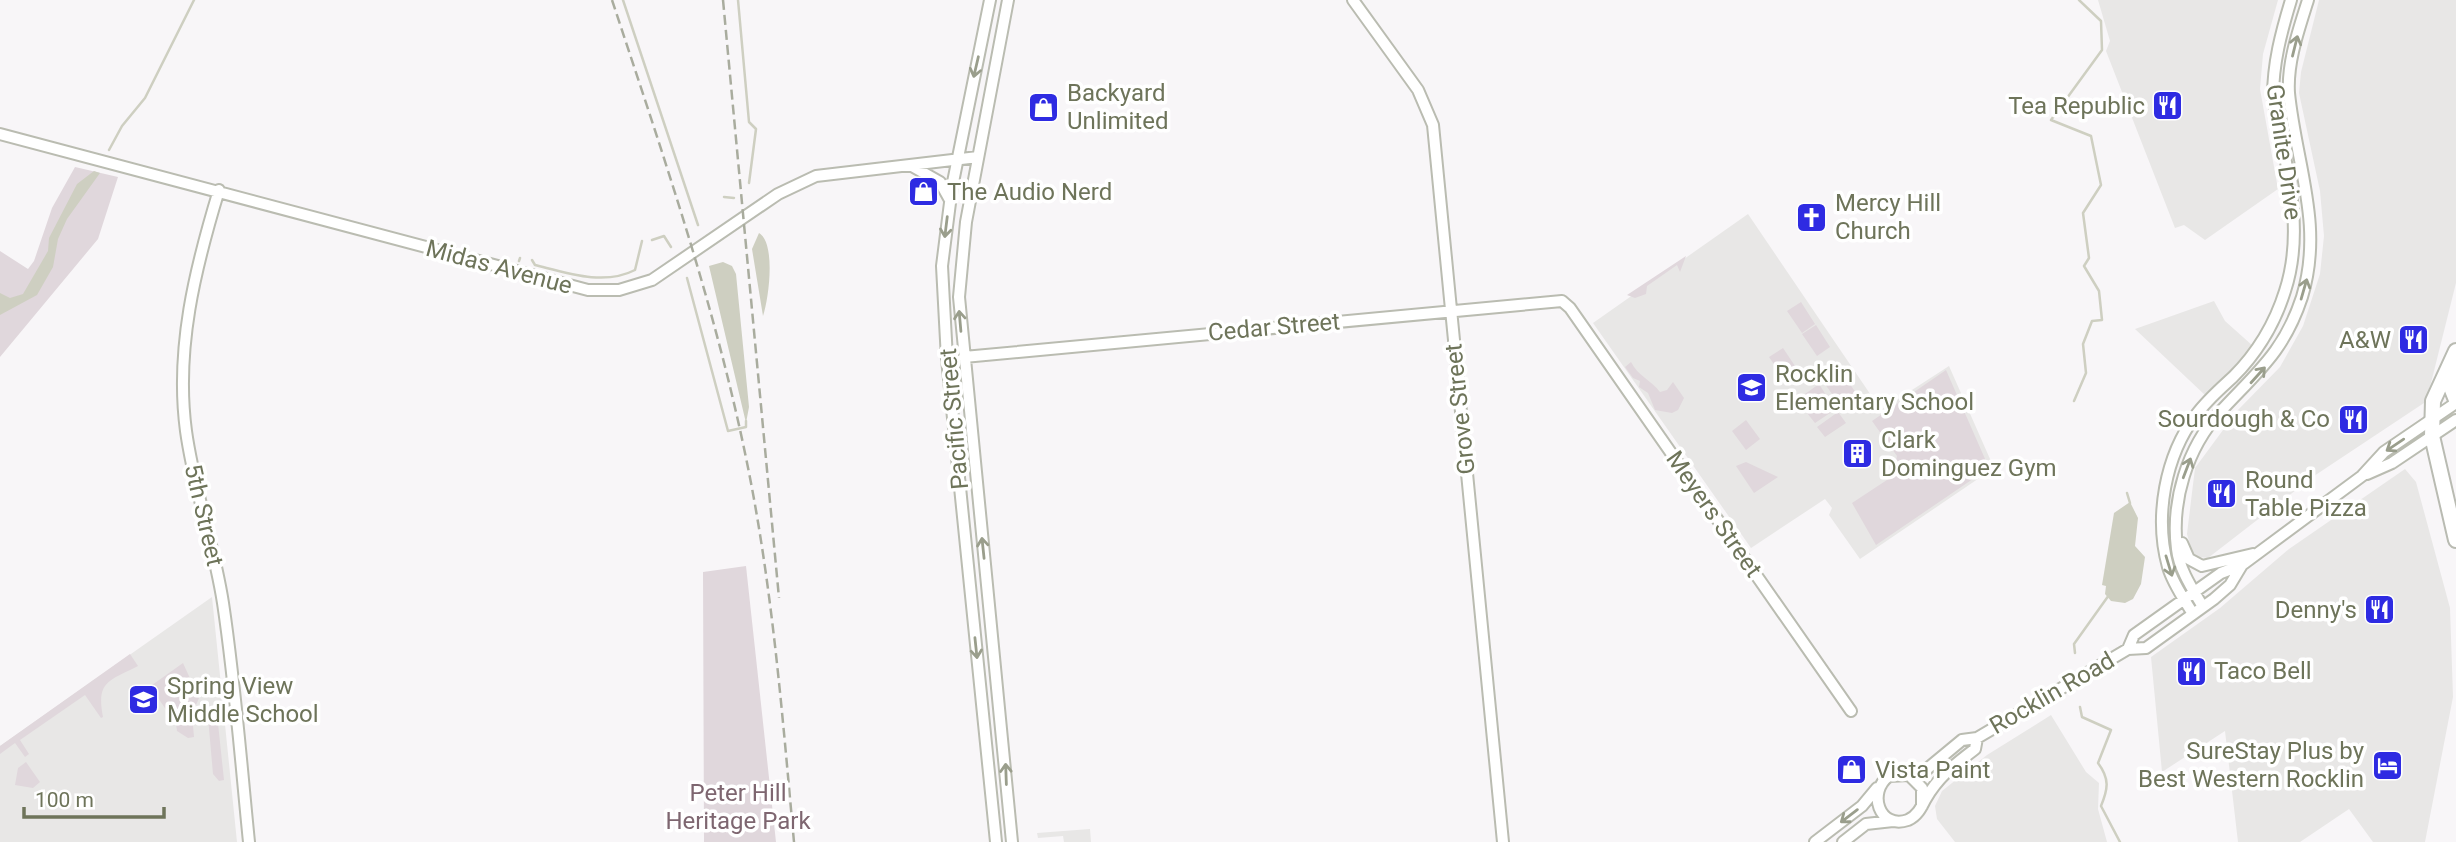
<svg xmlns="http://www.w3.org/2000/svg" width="2456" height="842" font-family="Roboto,sans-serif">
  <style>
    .built { fill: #e8e7e6 }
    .green { fill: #e0d7dc }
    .water { fill: #cecfc1 }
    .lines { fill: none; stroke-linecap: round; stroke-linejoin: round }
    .stream { stroke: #cecfc1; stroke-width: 2.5 }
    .secondary-casing { stroke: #babcb1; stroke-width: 14 }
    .highway-casing { stroke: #b9bbb2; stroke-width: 18 }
    .secondary { stroke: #fff; stroke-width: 10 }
    .highway { stroke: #fff; stroke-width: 14 }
    .rail { stroke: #a9ac9e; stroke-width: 2.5; stroke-dasharray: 10 5; stroke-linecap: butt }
    .oneway { stroke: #9a9e8c }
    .labels { text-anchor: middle; stroke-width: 7; stroke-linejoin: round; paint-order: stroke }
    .poi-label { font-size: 24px; fill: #6e745a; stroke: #fff; text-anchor: start }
    .street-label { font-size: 24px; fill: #6e745a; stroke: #fff }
    .park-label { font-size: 24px; fill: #7e6670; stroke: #fff }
  </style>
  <rect width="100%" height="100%" fill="#f8f6f8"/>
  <path class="built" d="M2098 0H2278L2263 54 2260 89 2278 189 2205 240 2184 225 2175 228 2106 51 2110 41Z
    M2319 0H2456V283L2431 383 2424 403 2314 476 2208 558 2198 557 2192 552 2187 534 2195 468 2237 411 2280 367 2303 326 2320 274 2324 236 2320 191 2299 93 2301 72Z
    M1748 214 1881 410 1949 366 1994 468 1860 559 1829 515 1832 508 1825 499 1751 548 1593 323Z
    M2214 301 2225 321 2253 346 2206 396 2135 329Z
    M2405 469 2416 482 2450 608 2453 697 2425 842H2373L2349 809 2300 842H2238L2225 731 2162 772 2151 657 2220 608 2289 549Z
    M212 597 237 842H0V746Z
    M2051 715 2086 772 2099 783 2098 809 2107 842H1955L1937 819 1935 806 1942 791 1987 755Z
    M1090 829 1091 842H1064L1063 836 1038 838 1037 833Z"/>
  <path class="green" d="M75 167 118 177 98 239 0 357V251L28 269 34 261 52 208Z
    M1686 256 1680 272 1677 265 1647 286 1646 294 1635 298 1627 295Z
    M1801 302 1815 324 1802 333 1787 311Z
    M1816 325 1830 347 1817 356 1802 334Z
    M1783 348 1797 369 1784 379 1769 357Z
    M1631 362C1638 376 1651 380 1660 392L1667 390 1673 382 1684 398 1678 410 1672 413 1655 410 1648 393 1639 387 1640 381 1633 378 1625 367Z
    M1839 368 1856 393 1840 405 1822 380Z
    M1946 370 1989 468 1876 545 1852 503 1893 476 1897 456 1872 421Z
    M1819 384 1826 395 1805 409 1798 399Z
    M1829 398 1836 409 1815 423 1807 413Z
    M1838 412 1846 423 1825 437 1817 427Z
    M1746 420 1760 439 1746 450 1732 431Z
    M1746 462 1778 477 1754 493 1736 466Z
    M746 566 776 842H704L703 572Z
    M130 654 138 666C109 681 96 681 103 717L101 718 85 695 20 740 29 754 25 757 15 743 0 754V746Z
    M183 663 199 698 192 714 194 737 188 738 177 731 176 724 158 698 150 697 145 690Z
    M213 710 217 714 224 780 219 781 213 774 208 717Z
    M26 762 40 782 33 788 15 785 18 768Z"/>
  <path class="water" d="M94 171 100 173 67 219 58 239 53 267 37 295 0 315V293L10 298 23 294 48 251 49 238 77 184Z
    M759 233C776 243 769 298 763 316L752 249Z
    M723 262 732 266 736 274 749 407 746 423 709 266Z
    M2130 502 2138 518 2135 546 2145 557 2141 584 2133 599 2125 603 2111 601 2105 594 2106 586 2102 585 2114 513Z"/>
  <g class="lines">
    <path class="stream" d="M623 0 698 225
      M738 0 749 122 756 129 749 183
      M109 150 122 126 145 98 194 0
      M724 197 734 198
      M652 240 664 236 671 247
      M532 260 535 265C567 273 604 286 635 270L642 241
      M519 261 520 258
      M687 278 728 431 746 427V421
      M2074 401 2086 373 2083 344 2092 321 2102 320 2099 291 2084 266 2089 258 2083 213 2101 185 2091 136 2051 120 2102 50 2101 21 2079 0
      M2127 493 2130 503
      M2075 653 2074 644 2109 595
      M2080 707 2082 717 2111 730 2098 763C2110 779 2108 789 2101 806L2120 842"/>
    <defs>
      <path id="secondary" d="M990 0 952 187 942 266 947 359 996 842
        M1008 0 966 222 959 297 1012 842
        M1353 0 1418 90 1433 125 1503 842
        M0 134 588 290H619L652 280 778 194 816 176 978 157
        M910 165 940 182 950 200
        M219 190C195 269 175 349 186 431 194 489 214 545 223 603 235 682 241 763 249 842
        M964 357 1562 301 1570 308 1851 711
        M2367 474 2392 463 2456 420
        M2182 543 2189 559 2202 566 2253 554
        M2203 607C2193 590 2179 569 2177 549 2171 501 2187 448 2220 412 2257 372 2284 352 2302 297 2324 225 2296 164 2289 93 2287 62 2299 29 2308 0
        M2193 614C2184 599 2173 584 2168 567 2154 517 2165 456 2196 415 2207 400 2220 389 2233 377 2257 353 2275 323 2285 291 2306 227 2285 162 2273 97 2273 63 2281 33 2291 0
        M2128 649 2134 635 2221 573 2242 565 2362 476 2384 452 2456 403
        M1903 774 1927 769 1962 740 1977 738 2128 649 2146 648 2214 599 2230 585 2242 565
        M1922 806V788L1909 775 1889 776C1867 792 1879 830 1908 820 1917 816 1921 808 1925 800 1938 777 1954 765 1975 749L1977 738
        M1815 842 1862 806 1877 788
        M1843 842 1866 824 1893 821"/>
      <path id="highway" d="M2456 351 2433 401 2432 436 2456 540
        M2452 372 2450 385 2456 400"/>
    </defs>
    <use href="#secondary" class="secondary-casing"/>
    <use href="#highway" class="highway-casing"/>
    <use href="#secondary" class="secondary"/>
    <use href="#highway" class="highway"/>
    <path class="rail" d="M612 0C661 149 713 299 745 453 772 581 782 712 794 842
      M723 0 779 598"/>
  </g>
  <defs><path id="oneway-shaft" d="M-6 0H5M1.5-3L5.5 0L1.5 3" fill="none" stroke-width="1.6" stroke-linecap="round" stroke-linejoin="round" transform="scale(1.75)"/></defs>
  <g class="oneway">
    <use href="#oneway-shaft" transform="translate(2295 46) rotate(-76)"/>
    <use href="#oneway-shaft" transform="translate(976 67) rotate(103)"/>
    <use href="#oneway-shaft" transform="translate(946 227) rotate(97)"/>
    <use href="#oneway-shaft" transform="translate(2304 289) rotate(-74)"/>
    <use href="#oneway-shaft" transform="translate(960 321) rotate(-95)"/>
    <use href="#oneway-shaft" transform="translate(2258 375) rotate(-48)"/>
    <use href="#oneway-shaft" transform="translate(2395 445) rotate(146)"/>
    <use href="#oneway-shaft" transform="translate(2187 468) rotate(-69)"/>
    <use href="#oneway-shaft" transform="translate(983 548) rotate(-96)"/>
    <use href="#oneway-shaft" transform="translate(2169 566) rotate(73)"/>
    <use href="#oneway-shaft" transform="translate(976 648) rotate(84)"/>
    <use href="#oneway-shaft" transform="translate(1006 774) rotate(-92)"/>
    <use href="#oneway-shaft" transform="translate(1849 816) rotate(143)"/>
  </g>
  <defs>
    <symbol id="restaurant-square" viewBox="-11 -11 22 22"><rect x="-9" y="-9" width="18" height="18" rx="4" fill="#2e2be2" stroke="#fff"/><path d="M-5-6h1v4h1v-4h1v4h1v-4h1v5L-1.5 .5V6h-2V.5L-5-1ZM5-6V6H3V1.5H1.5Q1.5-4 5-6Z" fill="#fff"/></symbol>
    <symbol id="shop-square" viewBox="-11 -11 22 22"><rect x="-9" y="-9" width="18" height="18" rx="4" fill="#2e2be2" stroke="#fff"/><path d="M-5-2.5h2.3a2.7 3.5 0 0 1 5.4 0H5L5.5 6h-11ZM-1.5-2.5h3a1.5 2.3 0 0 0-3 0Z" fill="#fff"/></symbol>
    <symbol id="church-square" viewBox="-11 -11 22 22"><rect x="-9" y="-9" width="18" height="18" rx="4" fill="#2e2be2" stroke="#fff"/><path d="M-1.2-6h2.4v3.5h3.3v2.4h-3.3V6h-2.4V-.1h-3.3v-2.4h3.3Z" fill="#fff"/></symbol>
    <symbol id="school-square" viewBox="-11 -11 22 22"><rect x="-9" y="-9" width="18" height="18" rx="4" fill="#2e2be2" stroke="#fff"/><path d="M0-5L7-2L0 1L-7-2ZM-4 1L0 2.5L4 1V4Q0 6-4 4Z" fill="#fff"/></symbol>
    <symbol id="building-square" viewBox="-11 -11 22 22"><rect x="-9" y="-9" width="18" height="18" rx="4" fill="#2e2be2" stroke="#fff"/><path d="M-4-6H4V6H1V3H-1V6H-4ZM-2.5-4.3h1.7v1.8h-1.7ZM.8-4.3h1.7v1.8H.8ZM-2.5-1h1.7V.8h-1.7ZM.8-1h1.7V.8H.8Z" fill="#fff"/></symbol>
    <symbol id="hotel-square" viewBox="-11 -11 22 22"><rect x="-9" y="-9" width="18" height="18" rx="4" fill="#2e2be2" stroke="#fff"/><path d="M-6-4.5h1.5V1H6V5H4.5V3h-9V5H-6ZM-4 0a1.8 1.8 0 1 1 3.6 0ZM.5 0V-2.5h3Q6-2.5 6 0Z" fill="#fff"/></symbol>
  </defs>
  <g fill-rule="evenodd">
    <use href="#restaurant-square" x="2150" y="88" width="35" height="35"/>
    <use href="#shop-square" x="1026" y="90" width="35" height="35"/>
    <use href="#shop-square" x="906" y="174" width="35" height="35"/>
    <use href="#church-square" x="1794" y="200" width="35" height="35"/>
    <use href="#restaurant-square" x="2396" y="322" width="35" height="35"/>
    <use href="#school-square" x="1734" y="370" width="35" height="35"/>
    <use href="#restaurant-square" x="2336" y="402" width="35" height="35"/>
    <use href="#building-square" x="1840" y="436" width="35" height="35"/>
    <use href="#restaurant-square" x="2204" y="476" width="35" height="35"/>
    <use href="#restaurant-square" x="2362" y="592" width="35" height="35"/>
    <use href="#restaurant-square" x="2174" y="654" width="35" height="35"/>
    <use href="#school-square" x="126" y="682" width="35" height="35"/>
    <use href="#hotel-square" x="2370" y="748" width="35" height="35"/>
    <use href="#shop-square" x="1834" y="752" width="35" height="35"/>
  </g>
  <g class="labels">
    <g class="poi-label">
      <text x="1067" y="101">Backyard<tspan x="1067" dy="28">Unlimited</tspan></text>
      <text x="2145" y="114" text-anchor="end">Tea Republic</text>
      <text x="947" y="200">The Audio Nerd</text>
      <text x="1835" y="211">Mercy Hill<tspan x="1835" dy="28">Church</tspan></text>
      <text x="2391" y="348" text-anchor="end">A&amp;W</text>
      <text x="1775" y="382">Rocklin<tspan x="1775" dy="28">Elementary School</tspan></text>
      <text x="2330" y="427" text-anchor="end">Sourdough &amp; Co</text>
      <text x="1881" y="448">Clark<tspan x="1881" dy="28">Dominguez Gym</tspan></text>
      <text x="2245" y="488">Round<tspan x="2245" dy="28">Table Pizza</tspan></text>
      <text x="2357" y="618" text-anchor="end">Denny's</text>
      <text x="2214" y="679">Taco Bell</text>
      <text x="167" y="694">Spring View<tspan x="167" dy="28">Middle School</tspan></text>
      <text x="2364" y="759" text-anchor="end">SureStay Plus by<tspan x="2364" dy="28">Best Western Rocklin</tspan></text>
      <text x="1875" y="778">Vista Paint</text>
    </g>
    <g class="street-label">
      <text transform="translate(2284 152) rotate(82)" y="8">Granite Drive</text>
      <text transform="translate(499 267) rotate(15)" y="8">Midas Avenue</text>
      <text transform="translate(1274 327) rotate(-5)" y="8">Cedar Street</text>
      <text transform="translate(1460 409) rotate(-96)" y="8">Grove Street</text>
      <text transform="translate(954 419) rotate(-95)" y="8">Pacific Street</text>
      <text transform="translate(1714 514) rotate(55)" y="8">Meyers Street</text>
      <text transform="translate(204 515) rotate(77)" y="8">5th Street</text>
      <text transform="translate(2052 693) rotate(-30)" y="8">Rocklin Road</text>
    </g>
    <g class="park-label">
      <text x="738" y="801">Peter Hill<tspan x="738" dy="28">Heritage Park</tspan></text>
    </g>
  </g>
  <path d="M24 807v10h140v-10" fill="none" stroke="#6e745a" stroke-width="3.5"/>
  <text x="35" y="807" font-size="21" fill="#6e745a" stroke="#ffffff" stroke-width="5" paint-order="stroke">100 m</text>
</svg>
